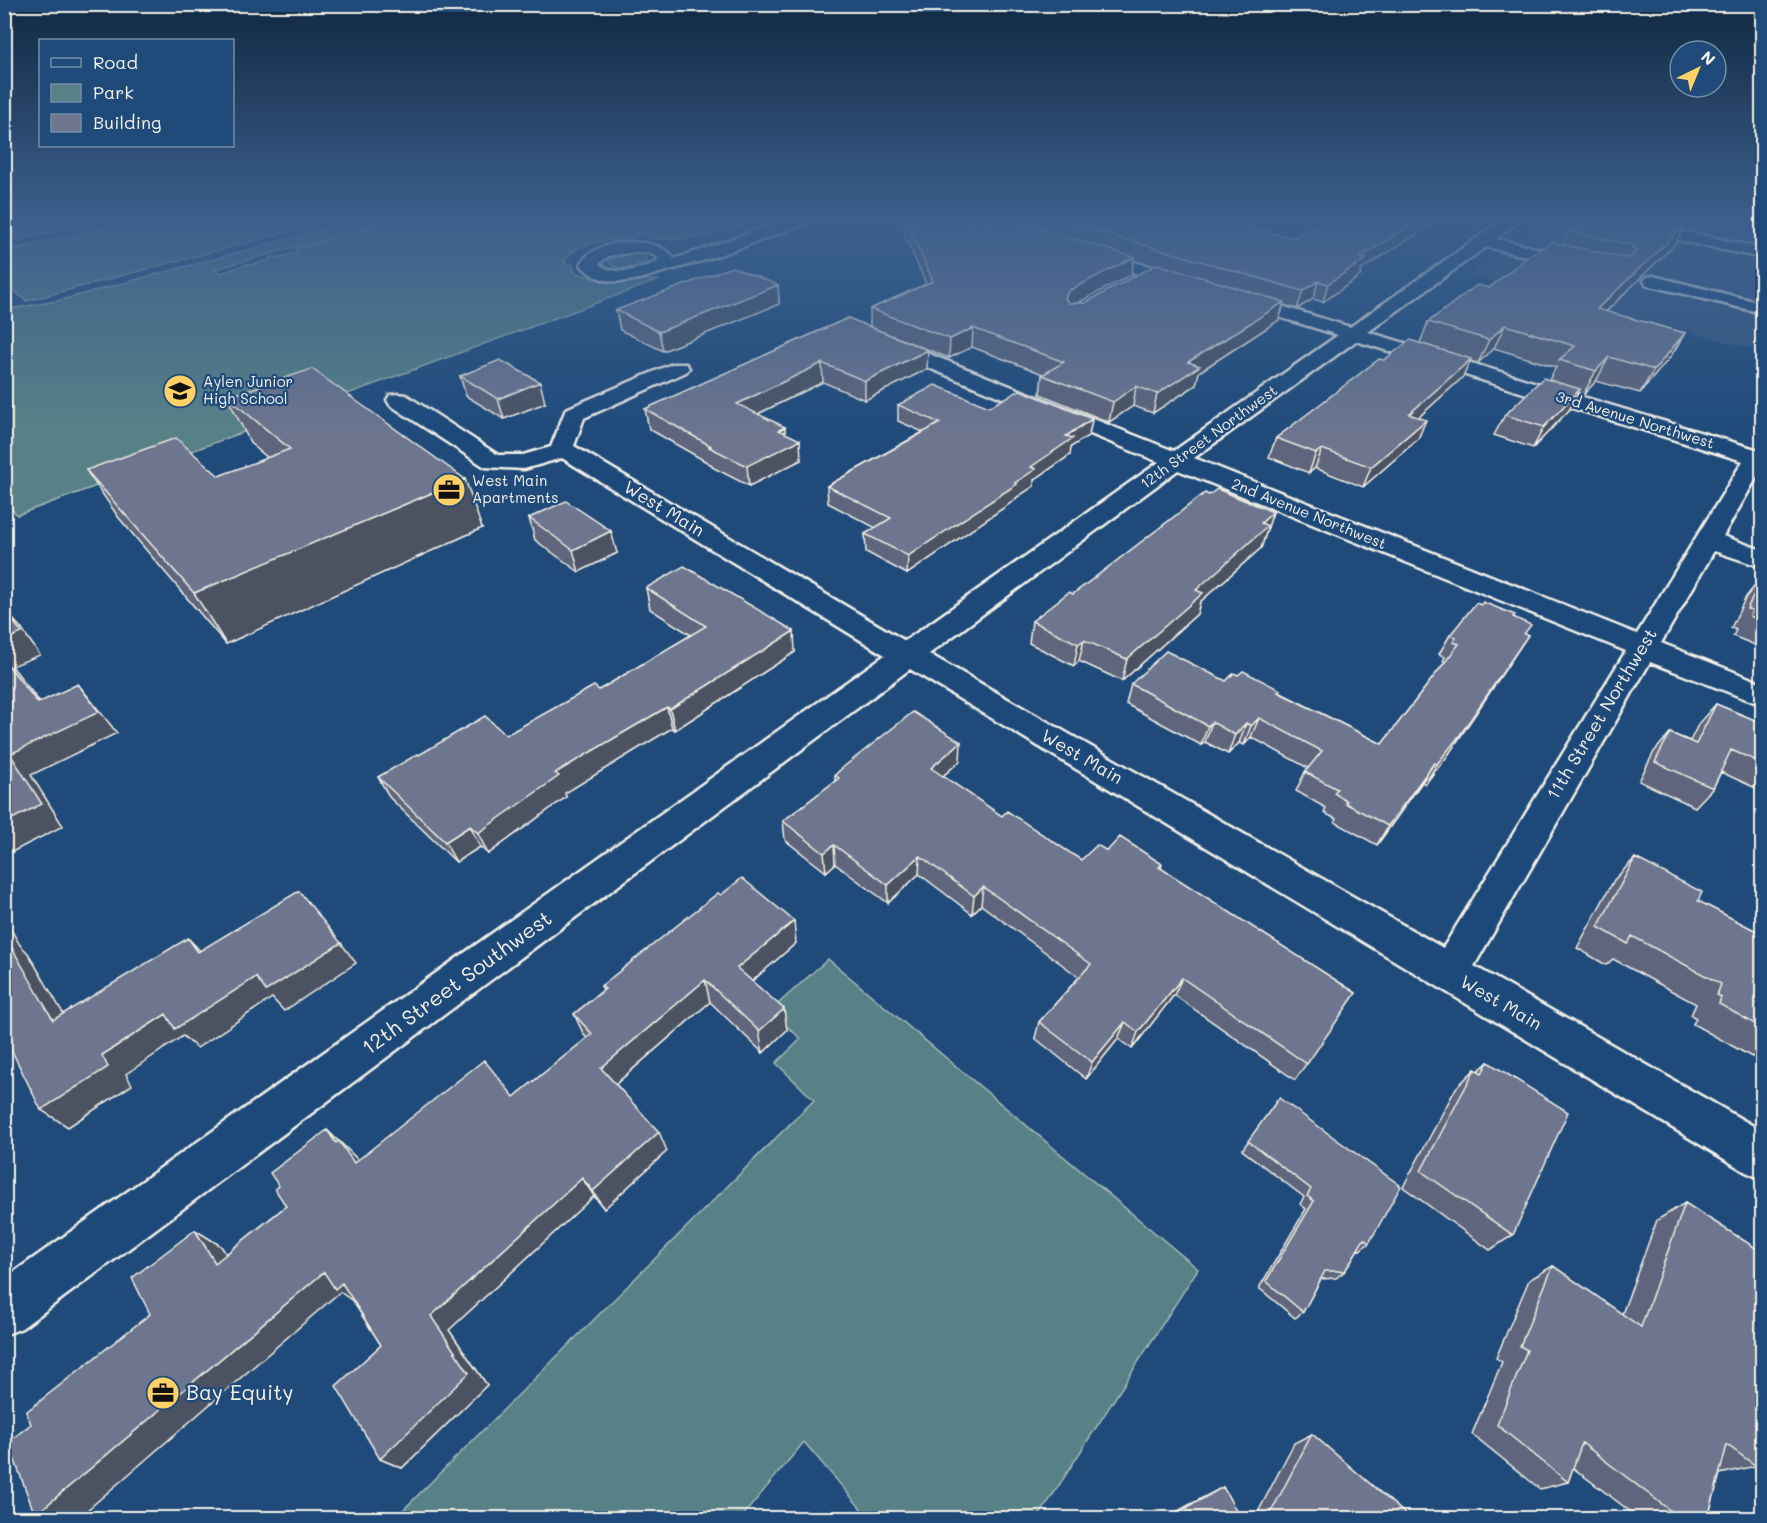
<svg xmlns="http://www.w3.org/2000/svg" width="1767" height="1523" font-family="Mali,sans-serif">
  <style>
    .built { fill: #365780 }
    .green { fill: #588187; stroke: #a6b9b8; stroke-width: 1.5 }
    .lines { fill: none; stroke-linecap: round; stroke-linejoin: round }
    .minor-casing { stroke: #f4f1e8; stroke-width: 5 }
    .minor { fill: #1f4a7a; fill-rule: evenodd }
    .wall { fill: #5e657b; stroke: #f4f1e8; stroke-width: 1.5; fill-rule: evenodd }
    .shaded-wall { fill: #4c5264; stroke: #f4f1e8; stroke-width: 1.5 }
    .building { fill: #6d758f; stroke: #f4f1e8; stroke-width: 1.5 }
    .labels { text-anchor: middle; stroke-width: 4.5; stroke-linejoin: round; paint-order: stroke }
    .far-poi-label { font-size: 15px; fill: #f4f1e8; stroke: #1f4a7a; text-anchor: start }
    .far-street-label { font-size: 15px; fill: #f4f1e8; stroke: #1f4a7a }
    .street-label { font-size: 18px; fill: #f4f1e8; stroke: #1f4a7a }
    .near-street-label { font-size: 21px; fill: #f4f1e8; stroke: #1f4a7a }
    .near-poi-label { font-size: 21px; fill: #f4f1e8; stroke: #1f4a7a; text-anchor: start }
  </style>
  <rect width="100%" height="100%" fill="#1f4a7a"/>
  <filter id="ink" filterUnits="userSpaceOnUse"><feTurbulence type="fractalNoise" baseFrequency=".0167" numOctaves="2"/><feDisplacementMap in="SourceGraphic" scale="12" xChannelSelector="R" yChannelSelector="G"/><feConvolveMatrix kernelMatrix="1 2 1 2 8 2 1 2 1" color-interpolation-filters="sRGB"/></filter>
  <g filter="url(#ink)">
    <path class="built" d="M1540 221H1658L1680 226 1685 221H1730L1762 230V351L1470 275Z"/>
    <path class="green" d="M4 221H100L5 243V237L19 233Z
      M131 221H329L26 301 5 283V251Z
      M355 221H391L212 270 222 273 247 264 250 265 270 260 269 258 275 256 277 258 296 252V249L398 221H591L633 238C613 239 571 241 564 264H572L576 273 605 281 659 280 17 515 5 501 4 310 57 301Z
      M643 221H755C715 235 670 248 629 232L634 230 630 228 635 226 632 224Z
      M628 253 644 255 647 260C637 268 617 272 608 262L614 256Z
      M828 959 1198 1269 1038 1518H869L804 1442 741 1518H395L814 1100 776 1063 801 1039 770 1011Z"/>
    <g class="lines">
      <defs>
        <path id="minor" d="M784 221H807L805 224C758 241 711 260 663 272 651 275 640 280 627 281 611 283 592 279 581 265 590 238 661 234 674 259ZM637 252 650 253 658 258 657 261C641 270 615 277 599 264L608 256Z
          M1501 221H1519L1496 239 1584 259 1587 263 1584 267 1578 268 1486 247 1368 332 1762 451V468L1723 536 1762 550V567L1714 551 1661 643 1762 683V705L1650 662 1474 966 1762 1131V1179L1746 1172 910 669 22 1328 4 1335V1279L885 655 562 458 524 469 485 467 390 405 387 400 390 395 398 394 406 395 498 455H523L551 447 566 409 672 364H686L689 368 686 372 584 418 574 446 905 641 1159 462 880 348 877 344 880 340H894L1174 451 1338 335 1233 303 1230 299 1233 295H1245L1350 327ZM1356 341 1743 461 1637 634 1194 458ZM1178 470 1626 651 1443 948 929 654Z
          M1604 221H1634L1762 248V258L1612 226Z
          M1090 249 1193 279 1196 283 1193 287 1187 288 1084 258 1082 254 1084 250Z
          M1653 276 1762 303V313L1647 285 1644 281 1647 277Z"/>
      </defs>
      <use href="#minor" class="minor-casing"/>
      <use href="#minor" class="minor"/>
    </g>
    <path class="wall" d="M905 221H1228L1362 269 1360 276 1323 302 1313 299 1297 309 1284 305 1279 320 1199 372 1196 385 1153 413 1133 406 1109 422 1040 394 1042 375 1043 374 972 347 949 358 870 327V309L926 284 905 236ZM1134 260 1154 266 1085 303H1077L1131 275Z
      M1686 224 1675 244 1606 312 1685 333 1671 356 1640 393 1596 381 1583 395 1578 393 1569 410 1533 448 1494 435 1505 415 1549 380 1556 367 1494 348 1478 363 1470 361 1463 377 1419 417 1418 439 1363 487 1315 468 1309 473 1269 457 1276 438 1384 360 1420 343 1428 322 1489 288 1563 244 1569 231Z
      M778 285 779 304 663 351 620 330 616 310Z
      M848 318 927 369 865 400 823 382 758 414 785 433 801 460 749 486 712 467V465L649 429 645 409Z
      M460 376 545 403 504 419 466 396Z
      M227 397 482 528 226 644 119 518 86 470 219 476 268 458 251 444Z
      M898 405 989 407 1092 419 1089 435 1071 447 1070 455 1034 480V486L1016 498 1015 500 907 574 866 552 865 534 876 528 828 503 827 486 923 432 898 421Z
      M1209 495 1273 512 1261 548 1200 602 1197 614 1122 681 1079 661 1074 666 1029 643 1032 621 1073 594Z
      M529 518 617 553 579 572 535 540Z
      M1762 577V648L1733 636 1736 630 1731 628 1746 597Z
      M646 588 795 652 675 730 672 728 565 793 566 797 488 854 480 847 456 862 390 798 378 777 419 755 506 735 599 690 691 635 650 609Z
      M1514 617 1525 634 1528 635 1448 755 1425 784 1422 782 1377 845 1335 822 1336 819 1324 813 1326 808 1296 791 1305 772 1308 768 1251 737 1244 745 1239 743 1228 754 1205 742 1201 745 1126 704 1131 684 1226 681 1279 692 1382 744 1445 662 1443 661 1445 657 1439 654 1450 635Z
      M1716 704 1762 723V791L1721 772 1713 788 1695 807 1639 781 1654 752 1670 733 1690 741 1699 723Z
      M960 761 943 776 1002 816 1081 860 1107 851 1162 864 1161 869 1356 993 1295 1080 1174 995 1132 1049 1118 1039 1086 1079 1035 1038 1039 1022 1079 977 981 905 972 914 919 874 888 903 835 864 826 872 785 840 783 821 835 781V775Z
      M1635 858 1698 901 1762 934V1051L1760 1053H1758L1752 1057 1693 1024 1696 1018 1691 1015 1696 1004 1613 959 1606 965 1577 948 1614 880Z
      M721 895 796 943 752 981 787 1030 763 1053 710 1002 616 1084 667 1151 604 1209 594 1196 449 1330 487 1385 402 1468 380 1459 381 1345 352 1300 340 1292 31 1424 150 1314 195 1230 221 1246 226 1254 286 1206 279 1186 327 1130 358 1160 514 1097 587 1038 584 1035 574 1014 603 990 601 986Z
      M1488 1062 1513 1235 1490 1250 1403 1187 1456 1088 1475 1069 1478 1071Z
      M1279 1098 1369 1243 1360 1250 1358 1249 1345 1271 1336 1278 1321 1279 1303 1312 1295 1318 1259 1288 1306 1209 1300 1204 1304 1197 1242 1150Z
      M1685 1203 1756 1466 1720 1474 1708 1518H1639L1573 1468 1568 1482 1540 1489 1472 1434 1502 1362 1496 1358 1529 1280 1553 1266 1622 1314 1657 1220Z
      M1312 1434 1410 1518H1255L1294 1443Z
      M1223 1487 1240 1518H1165L1187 1506Z
      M1761 1497H1762V1518H1756Z"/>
    <path class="shaded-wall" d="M1418 221H1437L1362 269 1360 276 1323 302 1328 284 1360 257Z
      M1686 224 1675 244 1585 332 1597 309Z
      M1134 257 1131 275 1066 309 1065 298 1068 291Z
      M1318 281 1313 299 1297 309 1303 291Z
      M778 285 779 304 663 351 659 332Z
      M1284 302 1279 320 1199 372 1196 385 1153 413 1157 394 1188 362Z
      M1505 325 1494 348 1478 363 1489 340Z
      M973 328 972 347 949 358 950 339Z
      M1685 333 1671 356 1640 393 1654 370Z
      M928 350 927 369 865 400V381Z
      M1609 357 1596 381 1583 395 1596 371Z
      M1471 359 1463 377 1401 433 1409 414Z
      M822 363 823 382 739 423 737 404Z
      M540 382 545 403 504 419 498 399Z
      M1136 386 1133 406 1109 422 1113 402Z
      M1580 389 1569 410 1533 448 1544 427Z
      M1092 419 1089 435 1071 447 1070 455 1034 480V486L1016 498 1015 500 907 574 908 556 1015 483 1031 467 1066 436Z
      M1426 420 1418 439 1363 487 1371 467Z
      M785 427 786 446 800 440 801 460 749 486 747 466 779 430Z
      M1322 449 1315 468 1309 473 1316 453Z
      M465 479 482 528 226 644 194 593Z
      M1273 512 1261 548 1200 602 1197 614 1122 681 1127 659 1196 590 1261 523Z
      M611 531 617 553 579 572 573 550Z
      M4 609 21 628 40 655 12 666 57 725 38 703 4 660Z
      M794 631 795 652 675 730 670 709Z
      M1528 635 1448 755 1425 784 1437 764Z
      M1084 640 1079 661 1074 666 1078 644Z
      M78 684 117 733 31 775 63 826 4 856V823L10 754Z
      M667 707 672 728 565 793 566 797 488 854 478 833 555 773Z
      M1259 718 1251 737 1244 745 1251 726Z
      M1212 722 1205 742 1201 745 1208 726Z
      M1246 723 1239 743 1228 754 1235 735Z
      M961 742 960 761 930 787 931 768Z
      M1434 763 1422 782 1377 845 1388 826Z
      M470 826 480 847 456 862 445 842Z
      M834 845 835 864 826 872 824 853Z
      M920 856 919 874 888 903V885Z
      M983 887 981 905 972 914 974 896Z
      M4 917 20 945 28 953 78 1039 53 1020 4 938Z
      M794 921 796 943 742 990 737 968Z
      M188 938 208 959 198 952Z
      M341 943 356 963 284 1011 272 998 197 1048 183 1036 126 1074 132 1085 68 1127 41 1110 102 1055 166 1014Z
      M1182 978 1174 995 1132 1049 1138 1032Z
      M705 980 710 1002 611 1088 601 1068Z
      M784 1009 787 1030 763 1053 759 1031Z
      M1125 1022 1118 1039 1086 1079 1092 1062Z
      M327 1130 340 1143 339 1141 358 1160 354 1163 336 1143Z
      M659 1132 667 1151 604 1209 593 1191Z
      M582 1178 594 1196 449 1330 487 1385 402 1468 380 1459 431 1316Z
      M195 1230 221 1246 241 1279 215 1263Z
      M324 1272 363 1298 357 1304 340 1292 78 1518H55L35 1515Z"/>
    <path class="building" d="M906 221H1013L1134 257 1068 291 1065 298 1069 303H1085L1157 264 1284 302 1188 362 1200 366 1157 394 1136 386 1113 402 1042 375 1064 362 973 328 950 339 870 309 933 281Z
      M1062 221H1228L1292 238 1322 221H1418L1360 257 1366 259 1328 284 1318 281 1303 291Z
      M1586 221H1674L1686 224 1597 309 1685 333 1654 370 1609 357 1596 371 1559 360 1575 346 1505 325 1489 340 1428 322 1477 285 1489 288 1531 254 1552 242 1624 258 1632 256 1636 251 1631 245 1569 231Z
      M732 267 778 285 659 332 616 310Z
      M848 318 928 350 865 381 822 363 737 404 785 427 779 430 800 440 747 466 709 447 711 446 645 409Z
      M1410 340 1471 359 1409 414 1426 420 1371 467 1322 449 1316 453 1276 438 1379 359 1384 360Z
      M500 360 540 382 498 399 460 376Z
      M312 369 465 479 194 593 86 470 176 438 219 476 290 449 227 397Z
      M1543 378 1580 389 1544 427 1505 415Z
      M935 385 989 407 1020 390 1092 419 1066 436 1073 438 1031 467 1036 469 1015 483 1017 484 908 556 865 534 891 518 827 486 940 423 898 405Z
      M1217 489 1273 512 1261 523 1268 526 1196 590 1203 593 1127 659 1084 640 1078 644 1032 621 1069 592 1073 594 1205 493 1209 495Z
      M566 501 611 531 573 550 529 518Z
      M684 566 794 631 670 709 667 707 555 773 559 776 478 833 470 826 445 842 378 777 418 754 419 755 485 716 506 735 594 686 599 690 706 626 646 588Z
      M1762 577V621L1750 616 1752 610 1747 609Z
      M1483 602 1515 615 1513 617 1531 625 1524 634 1528 635 1460 735 1437 764 1434 763 1388 826 1345 803 1347 801 1334 793 1337 789 1305 772 1322 751 1259 718 1251 726 1246 723 1235 735 1212 722 1208 726 1131 684 1166 651 1226 681 1234 673 1238 675 1243 671 1280 690 1278 692 1382 744 1459 644 1453 642 1456 638 1450 635 1476 603 1481 605Z
      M4 609 22 633 4 640Z
      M4 660 38 703 78 684 99 712 10 754 42 804 4 823Z
      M1716 704 1762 723V763L1731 750 1713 788 1655 762 1670 733 1696 744Z
      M913 712 961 742 931 768 1002 816 1007 811 1081 860 1097 845 1107 851 1120 837 1162 864 1159 867 1356 993 1307 1064 1182 978 1138 1032 1125 1022 1092 1062 1039 1022 1091 964 983 887 974 896 920 856 888 885 834 845 824 853 783 821 839 778 835 775 841 769Z
      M1635 858 1702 892 1698 901 1762 934V1028L1719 1004 1721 997 1717 995 1721 984 1632 936 1628 944 1598 927Z
      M742 878 794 921 737 968 784 1009 759 1031 705 980 601 1068 659 1132 593 1191 582 1178 431 1316 469 1373 380 1459 336 1386 381 1345 342 1283 335 1289 324 1272 35 1515 8 1442 31 1424 26 1412 150 1314 132 1278 195 1230 215 1263 286 1206 275 1189 279 1186 270 1173 327 1130 336 1143 339 1141 354 1163 484 1060 514 1097 592 1034 574 1014 605 989 601 986 718 893 721 895Z
      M299 891 341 943 266 991 256 977 175 1029 166 1014 102 1055 108 1067 41 1110 4 1035V934L53 1020 188 938 198 952Z
      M1488 1062 1568 1112 1513 1235 1421 1171 1475 1069 1482 1073Z
      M1279 1098 1401 1186 1369 1243 1364 1239 1345 1271H1325L1303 1312 1266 1281 1314 1201 1307 1196 1311 1189 1248 1141Z
      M1685 1203 1762 1252V1439L1756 1466 1727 1445 1708 1518H1680L1582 1443 1568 1482 1497 1425 1527 1350 1520 1346 1553 1266 1641 1327Z
      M1312 1434 1410 1518H1268Z
      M1223 1487 1240 1518H1169Z"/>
  </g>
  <linearGradient id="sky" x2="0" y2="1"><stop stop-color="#112943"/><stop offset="0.51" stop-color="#3c608d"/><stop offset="1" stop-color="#3c608d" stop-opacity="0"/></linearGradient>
  <rect width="1767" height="434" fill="url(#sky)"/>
  <defs>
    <symbol id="school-disc" viewBox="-11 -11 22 22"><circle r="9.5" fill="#ffd166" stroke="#1f4a7a"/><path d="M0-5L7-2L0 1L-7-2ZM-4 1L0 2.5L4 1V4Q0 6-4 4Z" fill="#111"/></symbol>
    <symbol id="office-disc" viewBox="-11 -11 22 22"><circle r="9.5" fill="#ffd166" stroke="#1f4a7a"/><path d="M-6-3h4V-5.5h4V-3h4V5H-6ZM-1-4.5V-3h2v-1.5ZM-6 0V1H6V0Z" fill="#111"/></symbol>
  </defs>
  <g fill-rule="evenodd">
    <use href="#school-disc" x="161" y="372" width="38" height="38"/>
    <use href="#office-disc" x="430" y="471" width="38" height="38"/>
    <use href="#office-disc" x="144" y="1374" width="38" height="38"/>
  </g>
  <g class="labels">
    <g class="far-poi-label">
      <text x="203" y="387">Aylen Junior<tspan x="203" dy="17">High School</tspan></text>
      <text x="472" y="486">West Main<tspan x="472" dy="17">Apartments</tspan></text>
    </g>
    <g class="far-street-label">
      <text transform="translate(1635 420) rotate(17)" y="5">3rd Avenue Northwest</text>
      <text transform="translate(1209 437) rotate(-36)" y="5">12th Street Northwest</text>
      <text transform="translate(1309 514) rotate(22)" y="5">2nd Avenue Northwest</text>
    </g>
    <g class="street-label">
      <text transform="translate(664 509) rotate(31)" y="6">West Main</text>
      <text transform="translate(1602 714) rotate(-59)" y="6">11th Street Northwest</text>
      <text transform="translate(1082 757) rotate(30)" y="6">West Main</text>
      <text transform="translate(1501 1003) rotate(30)" y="6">West Main</text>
    </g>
    <g class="near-street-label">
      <text transform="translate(457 983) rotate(-36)" y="7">12th Street Southwest</text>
    </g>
    <g class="near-poi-label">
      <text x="186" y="1400">Bay Equity</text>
    </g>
  </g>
  <rect width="1767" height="1523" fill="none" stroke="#1f4a7a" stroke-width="24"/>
  <rect x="12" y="12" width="1743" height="1499" fill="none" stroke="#f4f1e8" stroke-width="2" filter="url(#ink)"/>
  <rect x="39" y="39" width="195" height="108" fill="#1f4a7a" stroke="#748da6" stroke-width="1.5"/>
  <rect x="51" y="58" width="30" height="9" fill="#1f4a7a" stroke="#748da6" stroke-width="1.5"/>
  <text x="93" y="69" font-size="18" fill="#f4f1e8">Road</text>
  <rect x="51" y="84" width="30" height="18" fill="#588187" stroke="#748da6" stroke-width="1.5"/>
  <text x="93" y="99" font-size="18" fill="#f4f1e8">Park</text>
  <rect x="51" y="114" width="30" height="18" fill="#6d758f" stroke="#748da6" stroke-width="1.5"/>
  <text x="93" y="129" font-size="18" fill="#f4f1e8">Building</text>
  <g transform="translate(1698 69) rotate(43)"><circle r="28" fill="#1f4a7a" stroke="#748da6" stroke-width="1.5"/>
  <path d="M0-4.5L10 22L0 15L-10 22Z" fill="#ffd166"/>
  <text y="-9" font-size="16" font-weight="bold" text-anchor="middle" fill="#f4f1e8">N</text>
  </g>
</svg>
